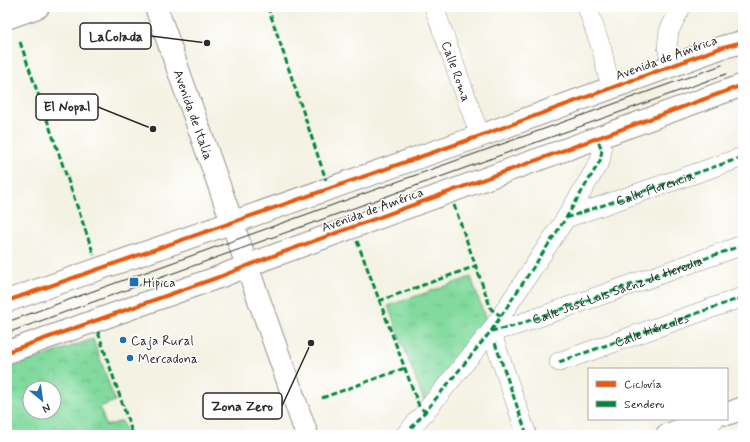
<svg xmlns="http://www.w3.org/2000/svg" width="750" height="442" font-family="Mynerve,sans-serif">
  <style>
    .grass { fill: url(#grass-tufts); stroke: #568265 }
    .park { fill: url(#park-crowns); stroke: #568265; fill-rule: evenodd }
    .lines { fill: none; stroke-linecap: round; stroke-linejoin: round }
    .street-casing { stroke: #908e87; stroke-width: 20 }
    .secondary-casing { stroke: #908e87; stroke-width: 24 }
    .primary-casing { stroke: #908e87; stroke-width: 24 }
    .street { stroke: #fff; stroke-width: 19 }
    .secondary { stroke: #fff; stroke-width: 22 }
    .primary { stroke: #fff; stroke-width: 22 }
    .tram { stroke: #2b2b2b; stroke-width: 1 }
    .quiet { stroke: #00873e; stroke-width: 3; stroke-dasharray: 6 3; stroke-linecap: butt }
    .cycleway-casing { stroke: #fff; stroke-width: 6 }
    .cycleway { stroke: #e8590c; stroke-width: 4 }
    .poi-dot { fill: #1f6fb2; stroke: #fff; stroke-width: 1.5 }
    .labels { text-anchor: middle; stroke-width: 3; stroke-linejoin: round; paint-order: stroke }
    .street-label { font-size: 13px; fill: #2b2b2b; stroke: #fff }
    .poi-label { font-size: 13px; fill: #2b2b2b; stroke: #fff; text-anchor: start }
    .leader { fill: none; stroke: #2b2b2b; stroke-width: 1.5 }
    .callout-dot { fill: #2b2b2b; stroke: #fff; stroke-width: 1.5 }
    .callout { fill: #fff; stroke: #2b2b2b; stroke-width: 1.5 }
    .callout-label { font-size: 14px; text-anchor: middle; font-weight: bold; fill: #2b2b2b }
  </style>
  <defs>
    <pattern id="grass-tufts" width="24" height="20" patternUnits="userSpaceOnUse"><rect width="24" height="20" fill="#82da9f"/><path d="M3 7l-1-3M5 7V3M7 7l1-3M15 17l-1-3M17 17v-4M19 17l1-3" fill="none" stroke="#70bb89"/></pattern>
    <pattern id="park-crowns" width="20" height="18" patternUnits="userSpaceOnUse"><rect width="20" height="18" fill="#82da9f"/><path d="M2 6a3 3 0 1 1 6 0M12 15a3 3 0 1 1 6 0" fill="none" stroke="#70bb89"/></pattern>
  </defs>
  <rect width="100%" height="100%" fill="#fff"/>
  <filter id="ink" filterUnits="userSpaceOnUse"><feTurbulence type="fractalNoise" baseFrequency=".025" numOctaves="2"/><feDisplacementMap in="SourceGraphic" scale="8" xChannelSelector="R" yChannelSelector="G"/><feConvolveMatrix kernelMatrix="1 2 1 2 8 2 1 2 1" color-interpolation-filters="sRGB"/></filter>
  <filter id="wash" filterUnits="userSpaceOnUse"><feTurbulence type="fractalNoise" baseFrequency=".012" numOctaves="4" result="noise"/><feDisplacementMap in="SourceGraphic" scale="16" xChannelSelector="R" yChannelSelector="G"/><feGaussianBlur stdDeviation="0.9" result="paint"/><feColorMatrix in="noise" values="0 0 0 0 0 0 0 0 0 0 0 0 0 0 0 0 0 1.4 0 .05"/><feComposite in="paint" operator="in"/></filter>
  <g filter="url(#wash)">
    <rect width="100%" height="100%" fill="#f4f2e3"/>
    <path class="grass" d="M471 277 486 320 424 401 388 306Z"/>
    <path class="park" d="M93 339 115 401 100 407 106 426 122 421 127 435H7V369ZM30 388H54V412H30Z"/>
  </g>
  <g filter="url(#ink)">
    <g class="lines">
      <defs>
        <g id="street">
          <path id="s1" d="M434 7 480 136"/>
          <path d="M587 7 602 50 607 73 613 87"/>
          <path d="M672 65 667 47 669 31 681 7"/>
          <path d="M566 218 743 157"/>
          <path id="s2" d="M491 331 511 327 743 245"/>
          <path d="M495 343 527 435"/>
          <path id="s3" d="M559 362 743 297"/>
          <path d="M405 435 425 412 491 331 566 218 600 161 602 150 597 138"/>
        </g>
        <g id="secondary">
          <path id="s4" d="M156 7 232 222"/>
          <path d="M7 18 38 7"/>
          <path d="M247 266 307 435"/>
          <path d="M727 414 743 408"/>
          <path d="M667 435 713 419"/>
        </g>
        <path id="primary" d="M232 222 247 266
          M7 301 480 136 723 47 743 42
          M7 352 219 277 262 260 743 85"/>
      </defs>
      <use href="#street" class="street-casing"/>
      <use href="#secondary" class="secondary-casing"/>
      <use href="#primary" class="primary-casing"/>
      <use href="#street" class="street"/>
      <use href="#secondary" class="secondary"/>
      <use href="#primary" class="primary"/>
      <path class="tram" d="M7 322 722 65
        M7 333 726 74"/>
      <g class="quiet">
        <path d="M268 7 326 180"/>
        <path d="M20 42 94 255"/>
        <path d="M454 205 491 309 501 316"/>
        <path id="s5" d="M566 218 743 157"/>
        <path d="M357 241 419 406 425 412"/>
        <path d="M379 301 476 266"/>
        <path d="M491 331 511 327 743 245"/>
        <path d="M98 332 133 435"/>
        <path d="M495 343 527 435"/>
        <path d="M559 362 743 297"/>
        <path d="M322 398 405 368"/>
        <path d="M405 435 425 412 491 331 566 218 600 161 602 150 597 138"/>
      </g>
      <defs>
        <path id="cycleway" d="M7 301 480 136 723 47 743 42
          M7 352 219 277 262 260 743 85"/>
      </defs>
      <use href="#cycleway" class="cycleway-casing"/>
      <use href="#cycleway" class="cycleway"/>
    </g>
  </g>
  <g class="poi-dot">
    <rect x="129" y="277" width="10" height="10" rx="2"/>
    <circle cx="123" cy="340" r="4"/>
    <circle cx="130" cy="358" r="4"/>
  </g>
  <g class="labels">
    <g class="street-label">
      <text transform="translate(666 57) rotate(-20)" y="5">Avenida de América</text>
      <text dy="5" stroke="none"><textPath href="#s1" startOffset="68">Calle Roma</textPath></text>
      <text dy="5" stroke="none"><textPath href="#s4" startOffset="114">Avenida de Italia</textPath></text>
      <text dy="5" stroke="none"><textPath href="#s5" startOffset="94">Calle Florencia</textPath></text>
      <text transform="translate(372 209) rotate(-20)" y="5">Avenida de América</text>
      <text dy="5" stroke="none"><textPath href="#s2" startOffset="133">Calle José Luis Sáenz de Heredia</textPath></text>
      <text dy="5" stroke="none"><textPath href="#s3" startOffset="98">Calle Hércules</textPath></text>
    </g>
    <g class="poi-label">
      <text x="143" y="287">Hípica</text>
      <text x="131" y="345">Caja Rural</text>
      <text x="138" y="363">Mercadona</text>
    </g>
  </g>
  <path class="leader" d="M207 43L151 36M153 129L98 107M311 343L282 406"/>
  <g class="callout-dot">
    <circle cx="207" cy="43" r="4"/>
    <circle cx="153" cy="129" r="4"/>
    <circle cx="311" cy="343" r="4"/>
  </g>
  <g class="callout">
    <rect x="80" y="23" width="71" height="26" rx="4"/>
    <rect x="36" y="94" width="62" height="26" rx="4"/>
    <rect x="203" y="393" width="79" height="26" rx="4"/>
  </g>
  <g class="callout-label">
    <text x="116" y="41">LaColada</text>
    <text x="67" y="111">El Nopal</text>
    <text x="242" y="411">Zona Zero</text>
  </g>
  <rect width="750" height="442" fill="none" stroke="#fff" stroke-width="24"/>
  <rect x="588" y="368" width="140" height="52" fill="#ffffff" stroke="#aaaaaa"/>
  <rect x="596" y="381" width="20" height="6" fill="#e8590c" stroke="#aaaaaa"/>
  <text x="624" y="388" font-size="12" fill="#2b2b2b">Ciclovía</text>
  <rect x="596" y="401" width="20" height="6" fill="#00873e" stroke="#aaaaaa"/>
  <text x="624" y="408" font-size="12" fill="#2b2b2b">Sendero</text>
  <g transform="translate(42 400) rotate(151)"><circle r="19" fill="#ffffff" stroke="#aaaaaa"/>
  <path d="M0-3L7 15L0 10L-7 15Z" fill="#1f6fb2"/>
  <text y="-6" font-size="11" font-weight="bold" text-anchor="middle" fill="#2b2b2b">N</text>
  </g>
</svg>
